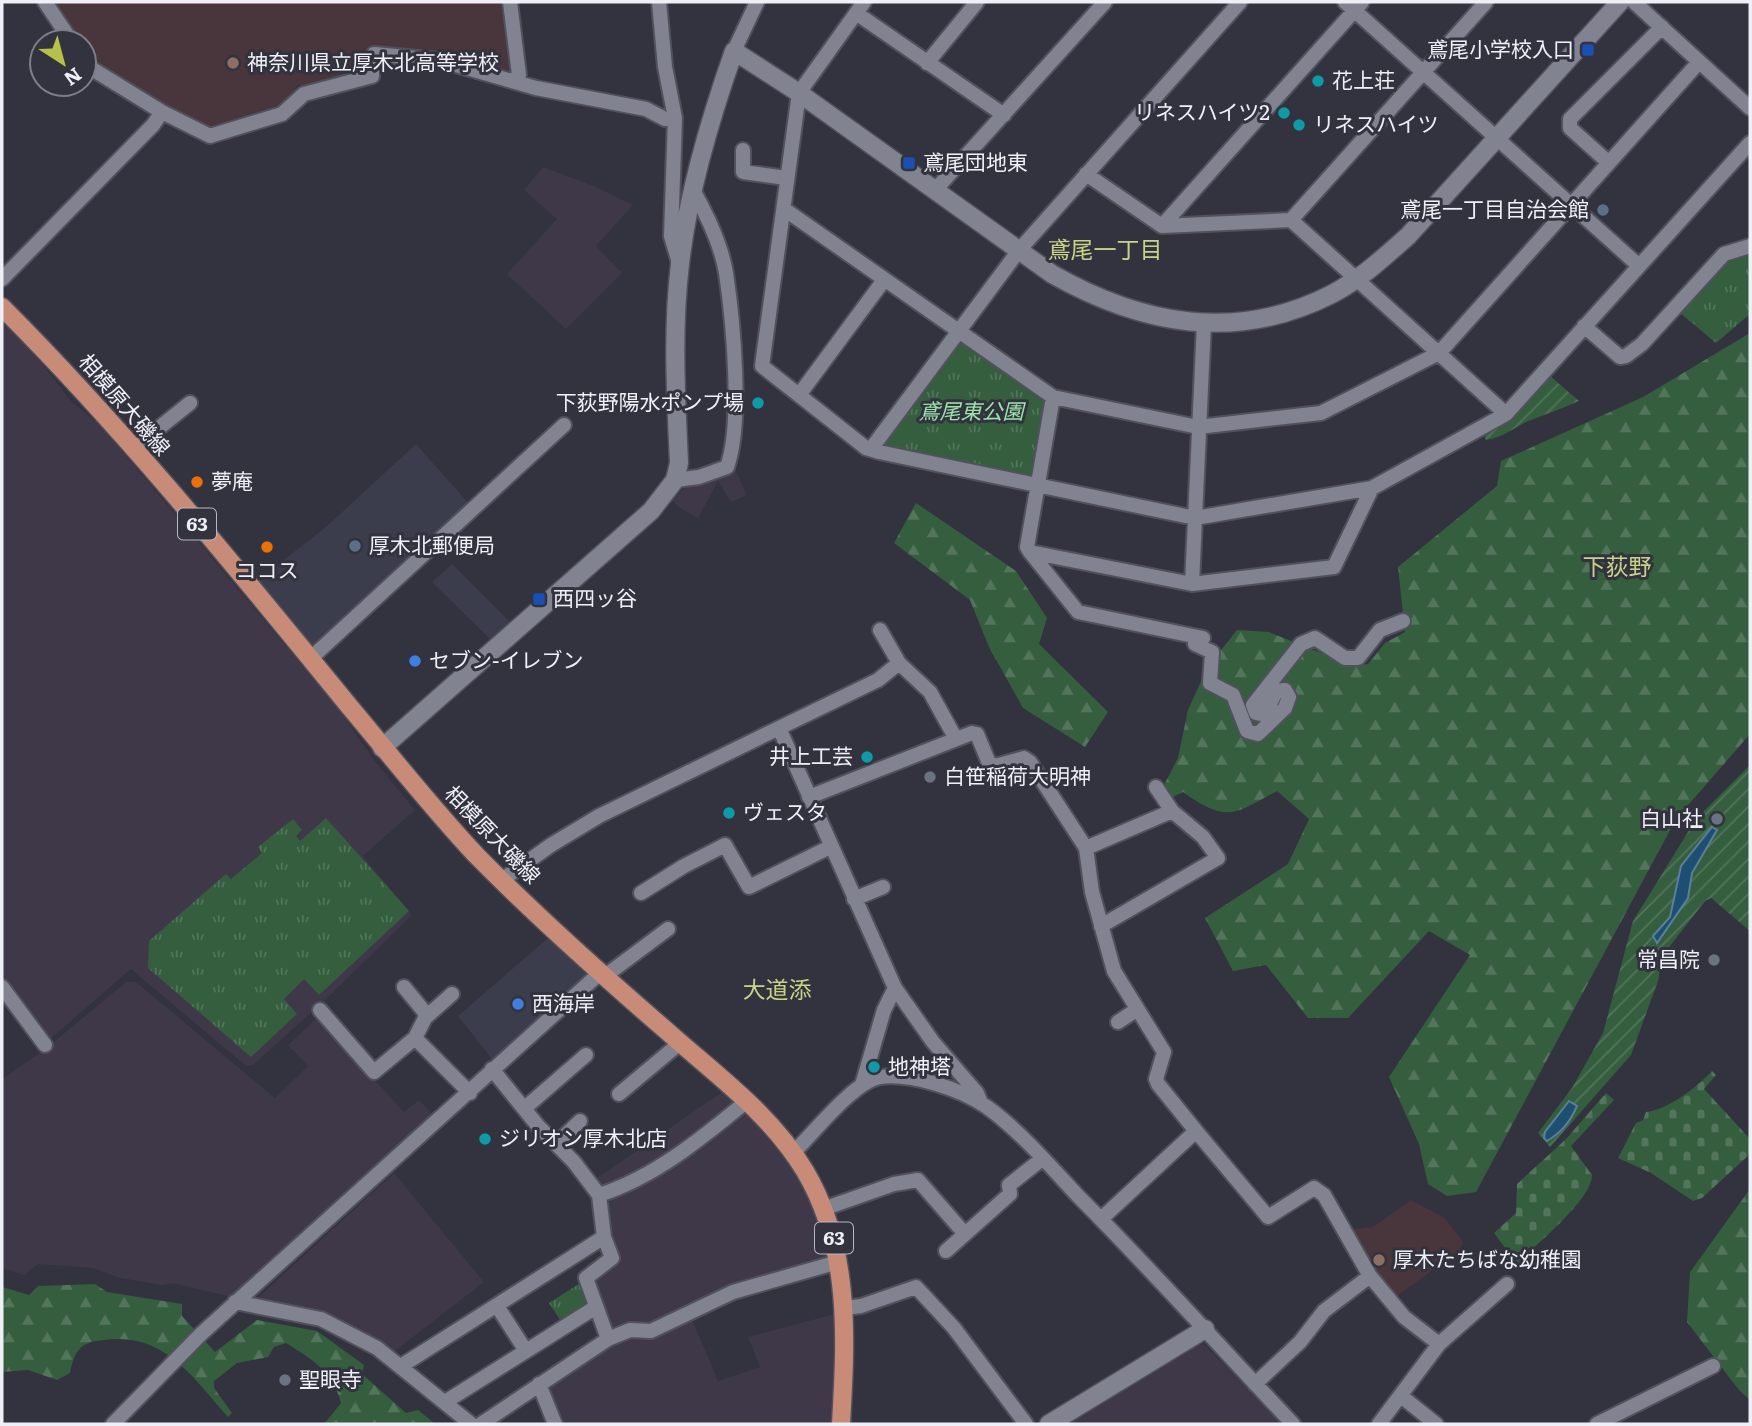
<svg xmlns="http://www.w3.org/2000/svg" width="1752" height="1426" font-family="Literata,'Noto Sans JP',serif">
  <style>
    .built { fill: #3b3d4d }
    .industrial { fill: #3f3848 }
    .education { fill: #49353c }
    .forest { fill: url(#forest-firs) }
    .cemetery { fill: url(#cemetery-stones) }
    .park { fill: url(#park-tufts) }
    .garden { fill: url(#garden-furrows) }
    .water { fill: #1c4f71; stroke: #5b7f99; stroke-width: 2 }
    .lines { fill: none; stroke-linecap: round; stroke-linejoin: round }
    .street-casing { stroke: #51515c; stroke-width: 18 }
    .secondary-casing { stroke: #51515c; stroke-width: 21 }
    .primary-casing { stroke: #51515c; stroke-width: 21 }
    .street { stroke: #828391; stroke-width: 14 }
    .secondary { stroke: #828391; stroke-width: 18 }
    .primary { stroke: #c78b78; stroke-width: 18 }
    .transit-dot { fill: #1a4fb4; stroke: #32333e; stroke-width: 2.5 }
    .education-dot { fill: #8d6e63; stroke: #32333e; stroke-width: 2.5 }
    .culture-dot { fill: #0f9aa8; stroke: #32333e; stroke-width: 2.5 }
    .service-dot { fill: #5c6f8a; stroke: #32333e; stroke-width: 2.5 }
    .food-dot { fill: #e8710a; stroke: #32333e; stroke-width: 2.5 }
    .shop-dot { fill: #3f7fe0; stroke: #32333e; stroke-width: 2.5 }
    .worship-dot { fill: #6b7280; stroke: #32333e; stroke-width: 2.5 }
    .labels { text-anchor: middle; stroke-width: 6; stroke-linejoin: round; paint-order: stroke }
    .shield { fill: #32333e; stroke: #b6b7c0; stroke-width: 2 }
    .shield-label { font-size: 19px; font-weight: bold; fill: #efeff7 }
    .poi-label { font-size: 21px; fill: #efeff7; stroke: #32333e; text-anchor: start }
    .street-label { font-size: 21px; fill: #efeff7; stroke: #32333e }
    .park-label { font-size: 21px; font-style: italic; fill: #9be4aa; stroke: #32333e }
    .neighbourhood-label { font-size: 23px; fill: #c9d386; stroke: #32333e }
  </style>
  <defs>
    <pattern id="forest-firs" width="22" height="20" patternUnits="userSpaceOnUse" patternTransform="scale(1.75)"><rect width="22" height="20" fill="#345e3e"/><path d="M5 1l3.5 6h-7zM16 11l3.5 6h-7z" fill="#52755b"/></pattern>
    <pattern id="cemetery-stones" width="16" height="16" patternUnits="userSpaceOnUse" patternTransform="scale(1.75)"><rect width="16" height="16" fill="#345e3e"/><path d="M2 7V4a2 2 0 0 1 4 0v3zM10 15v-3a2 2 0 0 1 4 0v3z" fill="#52755b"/></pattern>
    <pattern id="park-tufts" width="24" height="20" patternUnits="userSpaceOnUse" patternTransform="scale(1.75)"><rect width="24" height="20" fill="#345e3e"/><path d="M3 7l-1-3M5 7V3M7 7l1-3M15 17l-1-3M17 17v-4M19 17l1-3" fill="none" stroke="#52755b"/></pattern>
    <pattern id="garden-furrows" width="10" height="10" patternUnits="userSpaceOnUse" patternTransform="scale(1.75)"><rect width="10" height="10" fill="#345e3e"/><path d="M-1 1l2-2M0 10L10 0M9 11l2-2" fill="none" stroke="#52755b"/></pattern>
  </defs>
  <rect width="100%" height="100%" fill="#32333e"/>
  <path class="built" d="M416 444 471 506 317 648 310 647 258 580 326 527Z
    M452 564 512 624 493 642 432 582Z
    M548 938 588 974 492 1059 458 1016Z"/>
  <path class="industrial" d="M543 167 594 186 633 205 596 246 622 273 566 329 507 274 557 219 524 190Z
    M2 319 26 343 71 401 101 426 337 707 377 764 415 810 363 856 412 915 325 1000 253 1065 246 1066 131 969 50 1039 44 1038 2 982Z
    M735 469 747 495 731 502 718 481 698 518 680 508 672 500 690 483Z
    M126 982H136L275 1098 308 1066 288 1045 318 1017 404 1112 419 1100 437 1119 231 1297 173 1283 162 1285 120 1278 93 1268 38 1264 24 1275 2 1268V1079L44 1050Z
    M725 1090 740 1103 688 1147 602 1192 593 1181Z
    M742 1109 770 1136 796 1172 820 1222 831 1262 649 1329 610 1332 591 1283 613 1265 603 1199Z
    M394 1173 484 1282 391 1354 316 1313 252 1303Z
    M839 1313 832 1424H557L545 1386 617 1340 691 1317 718 1381 760 1367 748 1337Z
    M1198 1343 1206 1346 1282 1424H1060Z"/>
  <path class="education" d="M50 2H505L513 73 439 55 368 50 367 71 320 84 298 85 283 106 216 128 195 125 112 77 84 50V42H77Z
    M1411 1200 1445 1218 1463 1242 1460 1250 1393 1299 1348 1230 1373 1227Z"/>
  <path class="forest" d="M1750 333V734L1676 819 1476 1192 1447 1196 1428 1184 1419 1144 1389 1077 1470 955 1429 931 1348 1018H1308L1266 965 1233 971 1205 918 1288 864 1309 819 1277 791C1233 815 1227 823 1183 792L1171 798 1163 787 1178 758 1188 710 1207 668 1237 630 1269 632 1354 666 1368 664 1385 643 1405 632 1398 567 1497 486 1501 461 1643 397Z
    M916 503 1016 571 1047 618 1039 644 1108 712 1085 747 1023 708 989 647 970 600 894 543Z
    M1750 1189V1400L1739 1390 1687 1322 1690 1272Z
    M95 1284 107 1292 182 1304V1316L215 1352 257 1320 317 1331 364 1365 362 1374 406 1413 418 1410 435 1424H324L341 1403C333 1372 312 1359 286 1343L274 1347 268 1357 237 1363 214 1381V1388L232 1413 228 1417C192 1377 165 1332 104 1340 80 1342 75 1350 70 1373L57 1380 28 1370 2 1372V1287L29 1295 38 1286Z"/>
  <path class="cemetery" d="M1712 1071 1716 1075 1704 1089 1750 1139V1154L1702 1198 1693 1201 1651 1173 1618 1158 1636 1123 1643 1120 1646 1112C1667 1110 1696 1088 1712 1071Z
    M1606 1093 1614 1100 1571 1146 1592 1175C1593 1199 1535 1245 1517 1264L1494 1233 1516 1213 1517 1184 1566 1139Z"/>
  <path class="park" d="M1750 251V314L1716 343 1679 312 1724 261Z
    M962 340 1045 398 1033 475 1027 477 882 447 881 443 956 342Z
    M326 818 409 911 319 995 304 979 284 999 297 1014 251 1057 148 968 149 941 226 874 231 879 262 853 258 847 293 819 302 830 296 836 300 841Z
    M582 1282 590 1302 588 1307 563 1324 549 1303Z"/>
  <path class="garden" d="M1549 375 1579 401C1561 409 1543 415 1526 422 1510 430 1506 436 1486 440L1484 435 1487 429Z
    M1750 765V931L1711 898 1705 901 1663 955 1658 981 1631 1055 1550 1147 1538 1133 1572 1088 1603 1033 1633 921 1696 819Z"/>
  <path class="water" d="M1712 827 1717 830 1692 873 1688 898 1657 943 1653 936 1670 917 1681 866Z
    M1569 1101 1577 1106C1570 1122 1562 1132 1547 1141L1544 1138 1545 1132Z"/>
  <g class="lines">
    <defs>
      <path id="street" d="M45 2 72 42
        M510 2 519 75 514 80
        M864 2 799 93 762 366 866 448 879 452 1195 518 1372 488 1506 414 1750 143
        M1345 2 1638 265
        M1634 2 1750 108
        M856 13 1004 115
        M734 51 757 2
        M84 60 89 67 162 112 210 136 282 114 304 94 372 76 374 54 439 60 536 88 646 109 665 119 675 118 665 67 659 2
        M927 63 977 2
        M675 118 671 236 680 266
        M743 150V172L786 178
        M1609 163 1570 128V119L1662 27
        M1086 174 1162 226 1291 220 1486 2
        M936 189 1105 2
        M784 209 1053 397 1198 427 1321 413 1439 353 1699 62
        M1291 220 1506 414
        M1162 226 1362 2
        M2 279 153 125 162 112
        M1584 326 1620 357 1626 356 1642 344 1724 254 1750 246
        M799 395 884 280
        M1053 397 1027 547 1030 552 1078 612 1203 638
        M134 448 190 403
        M871 449 1020 249 1240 2
        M675 480 699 477 727 467C743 423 733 320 726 273 721 244 708 217 694 192
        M1030 552 1192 584 1334 567 1372 488
        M1192 584 1204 323
        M880 630 899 663 930 692 956 739
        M1195 644 1212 652 1210 683 1233 695 1247 731 1258 734 1285 708 1289 697 1285 690 1276 691 1265 715 1256 713 1253 705 1301 644 1315 638 1345 658H1358L1380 630 1403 621
        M310 659 564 425
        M779 728 878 680 899 663
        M1156 787 1172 811
        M809 797 972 733 977 734 989 763 995 766 1024 758 1030 762 1086 848 1092 892 1114 971 1164 1052 1156 1079 1158 1084 1196 1131 1101 1219
        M1086 848 1172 811 1203 837 1218 858 1101 926
        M502 880 551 845 599 816 779 728 895 988 884 1010 862 1085
        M641 893 684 866 725 845 749 887 830 847
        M854 899 883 887
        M605 976 668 929
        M2 987 45 1045
        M404 987 427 1015
        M895 988 933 1042 977 1093 981 1103
        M320 1010 374 1072 415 1038 425 1018 452 994
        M1118 1022 1136 1010
        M415 1038 470 1093
        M492 1069 538 1126 574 1162 599 1195 604 1237 612 1258 586 1278 608 1339
        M619 1094 680 1043
        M526 1107 586 1055
        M1196 1131 1268 1217 1314 1188 1324 1195 1370 1276 1404 1317 1439 1344
        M556 1144 580 1121
        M793 1153C813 1134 854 1081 880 1077 912 1073 961 1089 987 1107 1020 1131 1050 1166 1078 1196 1152 1270 1221 1348 1293 1424
        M599 1195C655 1177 702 1138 747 1101
        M823 1209 894 1184 918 1180 965 1234
        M946 1251 1010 1194 1009 1185 1042 1159
        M235 1302 321 1319 377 1348 471 1424
        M497 1306 526 1351
        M845 1308 861 1306 916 1287 954 1328 1026 1424
        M401 1366 604 1237
        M539 1384 555 1424
        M1255 1384 1300 1342 1324 1311 1370 1276
        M1401 1396 1436 1424
        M445 1402 596 1307
        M113 1424 201 1334 601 972
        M481 1424 608 1339 630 1330 651 1331 733 1292 838 1262
        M1379 1424 1439 1344 1507 1284
        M1597 1424 1713 1366"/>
      <path id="secondary" d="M382 748 651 511 675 480 679 463C676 397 672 330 680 264 688 192 710 119 734 51L799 93 1052 274C1142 325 1236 343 1332 294 1361 279 1384 257 1408 236L1620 2
        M1049 1424 1205 1329"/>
      <path id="primary" d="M2 307C126 431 238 570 349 706 391 756 431 807 476 855 537 917 602 975 668 1032 716 1075 771 1114 805 1171 851 1249 846 1337 841 1424"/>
    </defs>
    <use href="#street" class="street-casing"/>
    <use href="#secondary" class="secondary-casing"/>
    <use href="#primary" class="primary-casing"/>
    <use href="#street" class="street"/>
    <use href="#secondary" class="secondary"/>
    <use href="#primary" class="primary"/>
  </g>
  <g class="transit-dot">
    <rect x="1581" y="43" width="14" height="14" rx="3.5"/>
    <rect x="902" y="156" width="14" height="14" rx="3.5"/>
    <rect x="532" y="592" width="14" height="14" rx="3.5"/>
  </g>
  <g class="education-dot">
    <circle cx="233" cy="63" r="7"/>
    <circle cx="1379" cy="1260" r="7"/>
  </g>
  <g class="culture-dot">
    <circle cx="1318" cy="81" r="7"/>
    <circle cx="1284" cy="113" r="7"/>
    <circle cx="1299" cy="125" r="7"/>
    <circle cx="758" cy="403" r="7"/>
    <circle cx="867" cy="757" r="7"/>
    <circle cx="729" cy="813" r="7"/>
    <circle cx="874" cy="1067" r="7"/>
    <circle cx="485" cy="1139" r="7"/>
  </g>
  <g class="service-dot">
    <circle cx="1603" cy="210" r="7"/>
    <circle cx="355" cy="546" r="7"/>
  </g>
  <g class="food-dot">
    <circle cx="197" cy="482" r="7"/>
    <circle cx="267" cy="547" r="7"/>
  </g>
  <g class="shop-dot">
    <circle cx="415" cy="661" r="7"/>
    <circle cx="518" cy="1004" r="7"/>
  </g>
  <g class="worship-dot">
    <circle cx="930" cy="777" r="7"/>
    <circle cx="1717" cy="819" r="7"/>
    <circle cx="1714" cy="960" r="7"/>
    <circle cx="285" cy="1380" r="7"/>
  </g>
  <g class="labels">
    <g class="shield">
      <rect x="178" y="508.5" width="38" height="31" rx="5"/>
      <rect x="815" y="1222.5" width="38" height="31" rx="5"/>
    </g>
    <g class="shield-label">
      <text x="197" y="531">63</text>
      <text x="834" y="1245">63</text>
    </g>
    <g class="poi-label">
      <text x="1574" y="57" text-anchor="end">鳶尾小学校入口</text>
      <text x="247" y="70">神奈川県立厚木北高等学校</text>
      <text x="1332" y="88">花上荘</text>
      <text x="1270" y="120" text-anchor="end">リネスハイツ2</text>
      <text x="1313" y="132">リネスハイツ</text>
      <text x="923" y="170">鳶尾団地東</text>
      <text x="1589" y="217" text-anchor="end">鳶尾一丁目自治会館</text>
      <text x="744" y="410" text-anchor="end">下荻野陽水ポンプ場</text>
      <text x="211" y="489">夢庵</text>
      <text x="369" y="553">厚木北郵便局</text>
      <text x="267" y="578" text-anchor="middle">ココス</text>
      <text x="553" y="606">西四ッ谷</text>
      <text x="429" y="668">セブン-イレブン</text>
      <text x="853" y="764" text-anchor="end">井上工芸</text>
      <text x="944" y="784">白笹稲荷大明神</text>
      <text x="743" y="820">ヴェスタ</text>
      <text x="1703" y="826" text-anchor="end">白山社</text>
      <text x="1700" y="967" text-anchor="end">常昌院</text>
      <text x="532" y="1011">西海岸</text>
      <text x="888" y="1074">地神塔</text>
      <text x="499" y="1146">ジリオン厚木北店</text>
      <text x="1393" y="1267">厚木たちばな幼稚園</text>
      <text x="299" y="1387">聖眼寺</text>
    </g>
    <g class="street-label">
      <text transform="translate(124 405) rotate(49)" y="7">相模原大磯線</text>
      <text transform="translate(492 835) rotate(46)" y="7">相模原大磯線</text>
    </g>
    <g class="park-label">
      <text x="971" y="419">鳶尾東公園</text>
    </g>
    <g class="neighbourhood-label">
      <text x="1105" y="258">鳶尾一丁目</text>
      <text x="1617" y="575">下荻野</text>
      <text x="777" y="998">大道添</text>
    </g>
  </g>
  <rect width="1752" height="1426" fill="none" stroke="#efeff7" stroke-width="7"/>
  <g transform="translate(63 63) rotate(144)"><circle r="33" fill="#32333e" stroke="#7e7e88" stroke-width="2"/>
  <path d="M0-5L12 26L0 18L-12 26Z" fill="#b6c149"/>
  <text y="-10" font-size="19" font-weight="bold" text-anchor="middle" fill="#efeff7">N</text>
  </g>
</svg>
